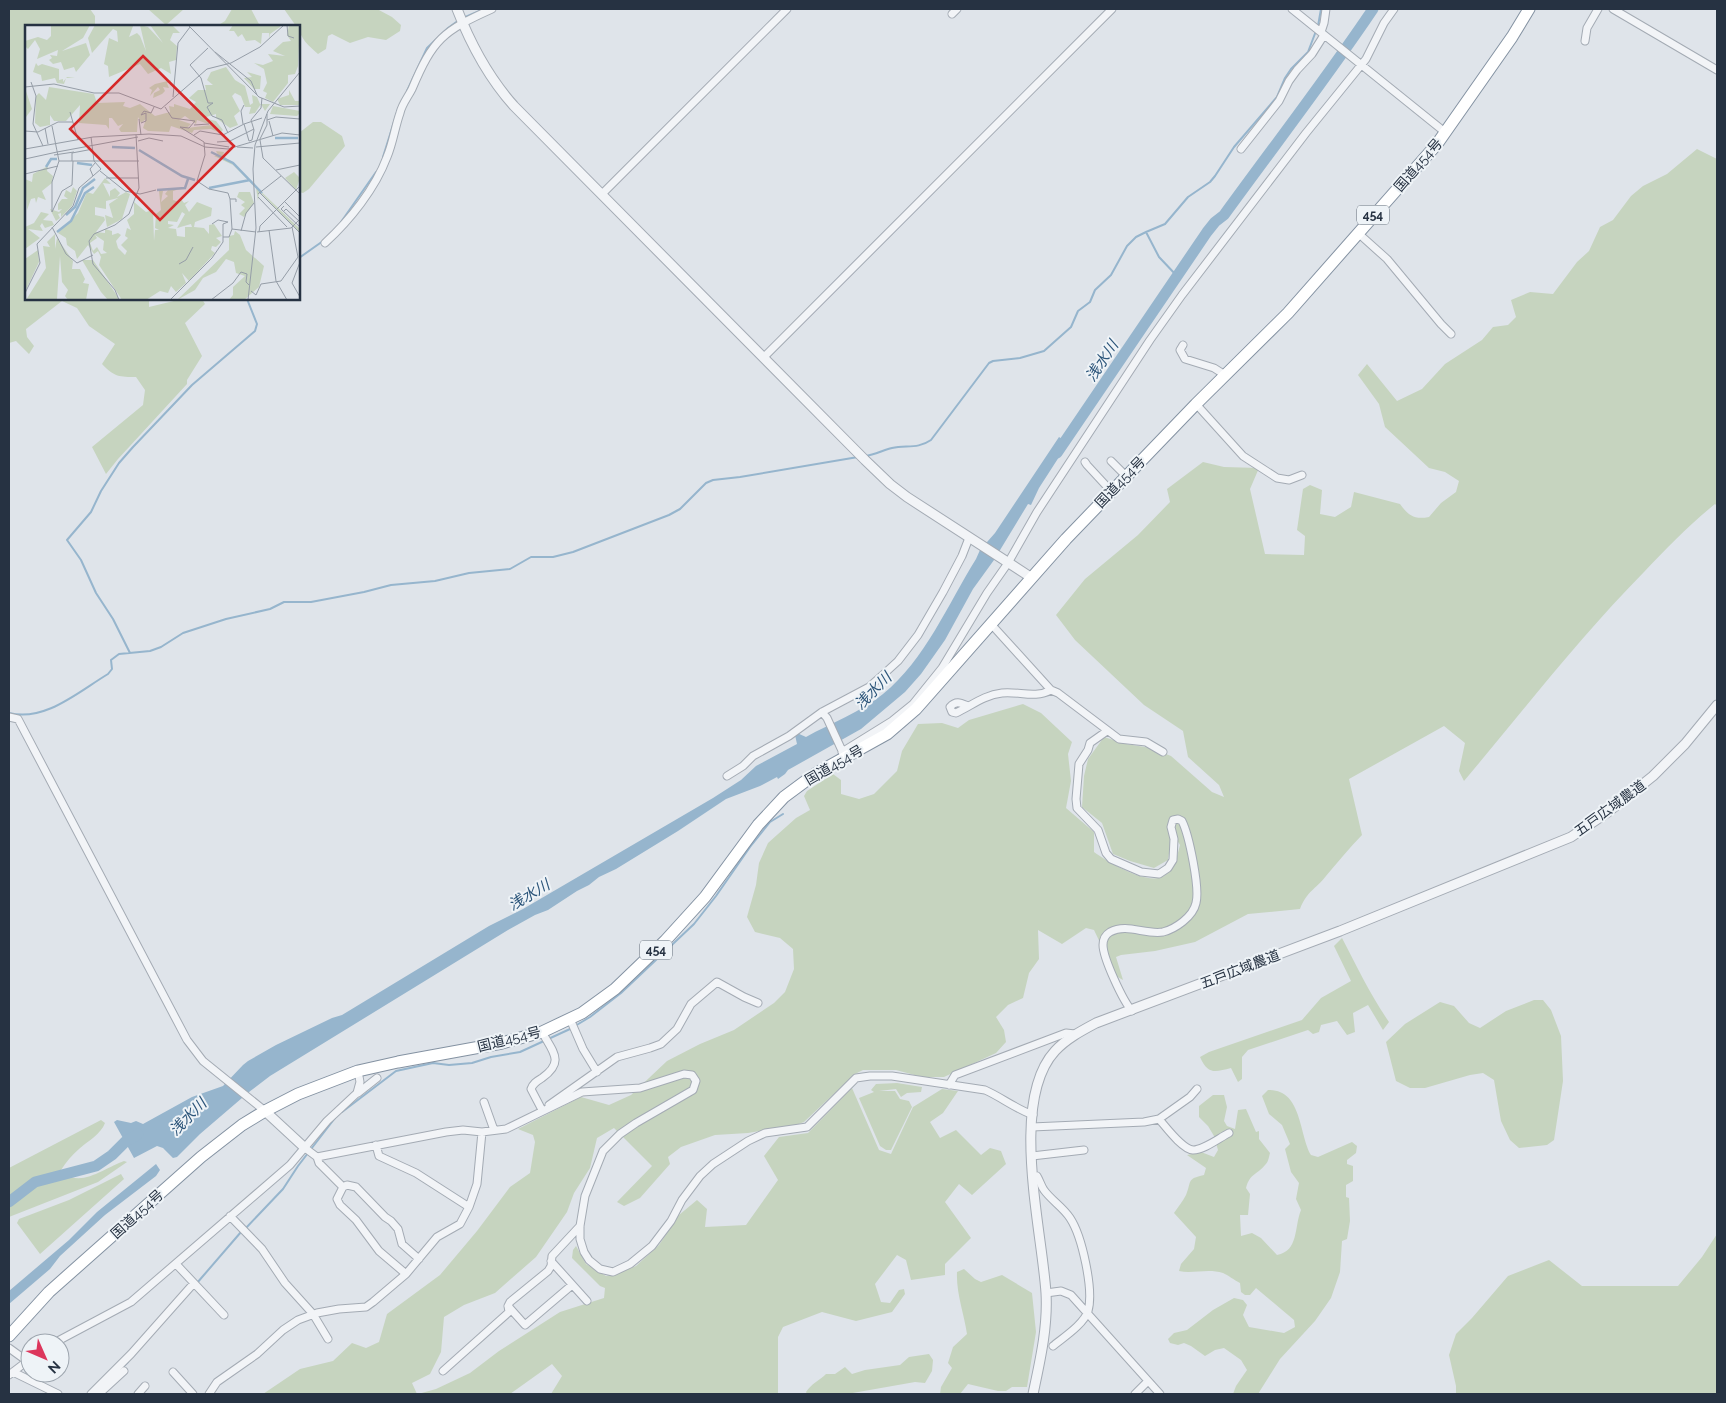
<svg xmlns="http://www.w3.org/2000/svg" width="1726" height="1403" font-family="Raleway,'Noto Sans JP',sans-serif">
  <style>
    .green { fill: #c6d4bf }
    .water { fill: #96b5cd }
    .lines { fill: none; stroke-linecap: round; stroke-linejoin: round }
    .stream { stroke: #96b5cd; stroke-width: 2 }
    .river { stroke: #96b5cd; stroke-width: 11 }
    .minor-casing { stroke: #a4abb4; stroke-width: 9 }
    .tertiary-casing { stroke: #a4abb4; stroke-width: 11 }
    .trunk-casing { stroke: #8492a2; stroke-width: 13 }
    .minor { stroke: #f2f4f7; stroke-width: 7 }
    .tertiary { stroke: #f2f4f7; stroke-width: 9 }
    .trunk { stroke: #fff; stroke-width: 11 }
    .labels { text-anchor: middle; stroke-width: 4; stroke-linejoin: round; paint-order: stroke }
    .shield { fill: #eef3f7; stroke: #626c78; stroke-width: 1 }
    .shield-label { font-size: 12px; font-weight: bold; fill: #263242 }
    .street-label { font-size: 14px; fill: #263242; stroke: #eef3f7 }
    .water-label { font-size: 15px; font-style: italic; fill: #2c557a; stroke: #eef3f7 }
    .inset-river { fill: none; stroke: #96b5cd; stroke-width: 2.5 }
    .inset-road { fill: none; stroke: #959da7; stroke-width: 1 }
    .view { fill: #d62828; fill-opacity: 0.15; stroke: #d62828; stroke-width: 2.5 }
    .inset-edge { fill: none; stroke: #263242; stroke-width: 2.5 }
  </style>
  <rect width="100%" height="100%" fill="#dfe4ea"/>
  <path class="green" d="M9 9H90L95 16V26H26V299H149V307L182 299H202L205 304 185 323 202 356 187 380V384L118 459 106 474 92 447 143 405 145 390 136 377C120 377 114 377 102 364L115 344 89 326 77 308 62 301 26 329 27 337 34 346 29 354 16 341 9 343Z
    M148 9H184L166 25Z
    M232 9H251L260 26H217L225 21Z
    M284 9H377L392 17 401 25 400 31 386 40 368 37 350 43 332 34 328 36 326 49 318 54C310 47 299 38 299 26H296Z
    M313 122H321L342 136 345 146 309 189 303 193 299 192V133Z
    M1697 149 1717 159V506L1715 504C1689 525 1667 548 1644 572 1579 638 1523 711 1464 781L1459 771 1465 743 1444 726 1349 779 1362 835C1349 848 1338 862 1326 876 1315 890 1307 891 1300 909L1248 914 1195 942 1155 951 1121 955 1116 957 1123 980 1116 976 1094 930 1086 928 1062 944 1038 930 1039 959 1029 973 1023 998 1008 1005 996 1017 1004 1030 1006 1042 996 1053 944 1077H922L896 1070H863L855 1074 804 1122 796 1125 748 1133 715 1135 681 1147 668 1157 670 1164 640 1198 624 1206 617 1202 652 1166 614 1128 597 1138 590 1168 574 1193 567 1212 536 1257 495 1293 464 1305 444 1317 441 1352 430 1374 412 1383 417 1394H263L300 1369 333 1361 352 1343 366 1348 379 1342 387 1314 440 1275 477 1231 510 1187 530 1173 535 1142 533 1135 518 1129 581 1097 609 1105 631 1095 667 1061 700 1044 734 1030 774 1003 785 992 794 969 793 949 780 938 755 932 747 917 756 885 759 863 768 843 796 818 810 810 804 796 807 791 833 774 841 780V794L859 799 874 794 897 771 902 751 918 724 942 723 958 728 969 720 1023 704 1041 713 1072 742 1068 754 1071 781 1066 808 1094 832V852C1108 862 1147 886 1164 876 1175 869 1177 856 1180 845L1175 837 1170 847 1168 860 1154 868 1130 861 1113 854 1102 823 1082 807 1084 776 1088 759 1104 737 1126 744 1151 748 1171 756 1212 792 1224 797 1219 785 1188 757 1183 731 1144 705 1075 640 1056 615 1085 579 1138 535 1170 502 1167 489 1203 462 1224 467 1259 468 1250 489 1265 554 1304 555 1305 536 1297 530 1303 489 1310 485 1322 490 1320 514 1335 517 1351 507 1354 492 1400 504C1408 515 1414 520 1429 517L1441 503 1456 492 1459 481 1445 472 1429 468 1385 427 1379 404 1358 375 1367 364 1397 401 1422 389 1445 364 1482 340 1493 327 1508 325 1516 317 1511 300 1530 292 1553 294 1577 262 1589 251 1600 227 1613 220 1631 196 1643 186 1667 174Z
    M1342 938C1357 967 1371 996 1389 1022L1383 1030 1368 1005 1353 1013 1355 1032 1347 1035 1337 1021 1321 1025 1319 1032 1313 1034 1308 1030 1248 1050 1242 1057V1079L1238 1082 1231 1068C1215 1072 1208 1075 1200 1057L1209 1052 1302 1020 1321 998 1351 981 1334 946Z
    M1534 1000H1543L1551 1010 1561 1036 1563 1081 1554 1140 1547 1145 1519 1148 1510 1140 1501 1121 1494 1080 1483 1073 1470 1075 1425 1088H1410L1396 1081 1386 1042 1405 1024 1440 1002 1454 1006 1469 1023 1480 1028 1506 1011Z
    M897 1083 922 1087 921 1092 907 1093 901 1097 896 1089 879 1091H895L900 1099 909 1101 912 1107 891 1150H886L880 1146 859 1098 874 1092 871 1090 876 1084Z
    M852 1088 879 1150 891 1154 913 1107 942 1089 958 1091 943 1113 930 1122 940 1138 956 1130 981 1155 990 1148 1001 1151 1006 1164 972 1195 959 1184 945 1202 971 1238 945 1264V1275L911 1280 906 1260 897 1255 875 1284 881 1302 890 1303 899 1290 904 1289 905 1294 892 1312 856 1321 822 1312 783 1327 778 1337V1394H551L562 1376 552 1364 510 1394H418L436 1389 470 1373 499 1351 560 1312 604 1298 605 1288 600 1286 572 1258 573 1250 576 1246 586 1264 606 1276 618 1273 636 1266 659 1245 679 1215 697 1200 707 1209 705 1227 746 1225 778 1180 764 1156 779 1137 808 1133Z
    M1268 1090C1302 1089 1299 1134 1311 1155L1318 1157 1352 1142 1357 1146 1356 1153 1347 1160V1164L1353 1166V1181L1346 1185V1197L1349 1198 1350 1221 1347 1239 1342 1241 1340 1272 1331 1298 1315 1321 1280 1359 1258 1394H1233L1236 1386 1247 1370 1241 1360 1224 1348 1215 1350 1205 1356 1191 1346 1184 1343 1178 1345 1170 1343 1168 1339 1174 1333 1187 1330 1213 1310 1234 1298 1243 1300 1247 1305 1243 1315 1249 1327 1284 1333 1295 1327 1294 1320 1256 1288 1250 1295H1245L1241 1292 1240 1283C1234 1280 1228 1275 1223 1273 1208 1268 1193 1274 1179 1271L1181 1264 1194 1249 1196 1237 1174 1213C1178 1207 1183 1201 1186 1195 1192 1181 1186 1179 1204 1175L1206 1168 1187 1155 1201 1152 1214 1157 1218 1150 1214 1136 1208 1126 1199 1117V1106L1213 1095H1224L1227 1107 1224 1121 1227 1126 1235 1129 1238 1110 1246 1109 1256 1132 1259 1131V1139L1270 1153C1269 1157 1268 1163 1265 1165 1257 1175 1250 1173 1246 1188L1250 1194 1248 1215H1240L1241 1236 1252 1233 1261 1238 1277 1255C1299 1251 1294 1227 1301 1210L1296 1199 1299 1183 1291 1172 1285 1149 1290 1144 1282 1125 1269 1114 1262 1096Z
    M101 1120 105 1123C101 1134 88 1141 79 1149 72 1155 66 1162 61 1170 64 1172 67 1176 71 1177 87 1183 109 1166 124 1161L127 1162 98 1182 9 1217V1168Z
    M121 1174 124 1179 40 1254 17 1223 19 1219 69 1200Z
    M1717 1234V1394H1456V1386L1449 1355 1456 1334 1472 1318 1508 1276 1549 1260 1582 1286H1678L1702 1257Z
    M964 1269 975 1279 981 1282 1002 1275 1032 1293 1036 1332 1027 1387H1012L1006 1391H998L968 1384 960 1394H940L941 1387 952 1368 948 1363 953 1347 967 1334C964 1313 956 1293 957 1272Z
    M929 1354 933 1360 932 1371 925 1383 915 1382 847 1394H807L806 1392C811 1384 820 1380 826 1374H835L845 1367 852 1374 865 1370 900 1365 909 1357Z"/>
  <path class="water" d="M1059 437 1068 443 1039 488 1031 505 1028 504 994 560 973 589 945 640 921 674 905 692 861 729 788 770 785 774 778 779 777 777 760 786 726 799 678 831 616 869 599 877 589 885 577 891 548 910 535 915 508 930 270 1076 249 1092 200 1134 177 1157 173 1158 163 1148 157 1146 134 1158 114 1122 117 1120 131 1123 136 1121 143 1124 192 1097 223 1086 243 1065 248 1061 276 1045 332 1018 342 1015 489 926 523 909 713 798 741 780 756 766 797 744 795 735 797 733 806 737C831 723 861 712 883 694 925 660 948 604 976 559L980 550 995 533Z
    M156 1164 160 1170 156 1176 105 1215 60 1256 50 1269 9 1304V1291L69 1240 97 1212Z"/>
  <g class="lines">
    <path class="stream" d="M463 18 484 9
      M1318 26 1321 9
      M407 91 427 48 448 28 459 20
      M383 157 398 109
      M341 222 376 172
      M299 258 323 241
      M1177 276 1159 257 1146 232 1165 224 1188 197 1210 182 1215 176 1234 147 1277 97 1285 78 1291 69 1308 52 1316 31
      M865 456C875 455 883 450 892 448 907 445 918 449 931 440L989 363 993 361 1020 358 1044 351 1071 327 1078 311 1090 302 1095 290 1111 275 1127 246 1136 237 1146 232
      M130 653 113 619 96 593 81 560 67 540 91 512 101 491 119 463 133 447 192 385 255 331 257 324 247 299
      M9 713C45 722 78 692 108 674L112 669 111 660 119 654 150 651 161 647 183 633 226 619 270 609 284 602H311L364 592 391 585 435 581 469 573 510 569 531 557H553L573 552 669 515 680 509 706 483 713 480 740 477 858 457
      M342 1112 396 1071 433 1063 449 1065 472 1063 491 1057 520 1052 570 1029 590 1017 621 993 694 924 716 896 750 847 770 822 783 814
      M245 1229 283 1189 298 1166 335 1118
      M197 1283 241 1232
      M119 1371 128 1362"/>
    <path class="river" d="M1057 453 1207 232 1215 222 1224 215C1274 146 1326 79 1373 9
      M9 1202 35 1182 96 1166 112 1155 125 1142 138 1134"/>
    <defs>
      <path id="minor" d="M1292 9 1446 133
        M1613 9 1717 70
        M952 14 957 9
        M1321 32 1324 23 1326 9
        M1585 41 1587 28 1598 9
        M1241 149 1279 101 1289 81 1297 70 1312 54 1324 35
        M602 194 787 9
        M1358 233 1387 259 1441 324 1451 334
        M325 243C350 220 375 189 387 157 393 143 395 127 400 113 402 104 408 97 412 89 433 39 443 31 492 9
        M1183 345 1180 350 1185 359 1214 368 1225 375
        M764 357 1112 9
        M1196 404 1243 456 1277 478 1289 480 1302 475
        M1111 461 1126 476
        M1085 462 1087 465 1111 491
        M991 624 1051 690 1058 693 1119 739 1146 742 1163 752
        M968 706C961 703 956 700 950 707L952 712 956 713C971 706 984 695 1002 693 1019 691 1035 699 1051 690
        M822 712 827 718 844 755
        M9 717 18 719 187 1040 203 1061 265 1111
        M1107 731 1090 743 1088 750 1079 764 1076 799 1077 808 1098 830 1106 853 1111 859 1141 872 1159 874 1168 868 1173 860 1174 839 1171 827 1173 820 1178 819 1182 821C1189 835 1200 888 1196 903 1193 917 1175 929 1163 932 1145 935 1127 923 1110 932 1105 935 1103 939 1103 945 1103 958 1123 1001 1132 1011
        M842 752 892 721 913 704 942 668 987 593 1008 563 1037 512 1150 340 1182 295 1306 133 1366 59 1384 23 1394 9
        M727 776 743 766 753 756 789 736 822 712 869 687 886 672 898 661 918 635 943 592 962 556 969 538
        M570 1019 583 1049 597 1072
        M949 1085 955 1075 1066 1033 1075 1034
        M358 1093 377 1078
        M484 1102 494 1130
        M549 1105 617 1057 650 1048 661 1044 677 1029 691 1004 717 982 744 997 758 1003
        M542 1110 531 1089C533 1083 537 1081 542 1078 565 1062 553 1052 542 1032
        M1159 1119C1166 1127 1182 1149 1193 1150 1204 1150 1219 1138 1229 1133
        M1032 1127 1144 1122 1159 1119 1190 1097 1197 1089
        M376 1145 379 1156 416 1173 469 1207
        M305 1148 317 1157 446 1132 463 1130 482 1132 506 1129 582 1092 640 1088 684 1074 692 1075 696 1081 693 1090 636 1123 620 1134 603 1151 585 1196 580 1226V1239L584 1252 589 1260 600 1269 613 1272 630 1264 652 1246 671 1221 682 1200 700 1176 713 1164 748 1141 765 1133 807 1127 856 1078 870 1076H892L985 1090C1001 1097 1016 1109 1033 1115
        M1032 1156 1084 1150
        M317 1157 319 1163 343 1187 337 1199 340 1205 356 1220 379 1251 406 1274
        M1037 1176C1040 1181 1041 1186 1044 1190 1051 1200 1063 1207 1070 1218 1082 1236 1094 1290 1088 1311 1084 1324 1064 1337 1053 1346
        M343 1187 347 1185 356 1187 385 1217 391 1221 398 1229 402 1244 419 1259
        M230 1216 262 1249 285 1283 313 1314 328 1339
        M551 1261 587 1301
        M176 1264 224 1315
        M1046 1293 1061 1291 1071 1295 1160 1394
        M508 1306 525 1325 572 1285
        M54 1343 131 1302 290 1165 327 1121 357 1093 360 1082 358 1071
        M9 1348 27 1361
        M443 1371 509 1312 508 1306 510 1302 548 1271 551 1266 552 1256 580 1226
        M13 1372 58 1394
        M173 1372 193 1394
        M9 1375 30 1359
        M91 1394 131 1354 194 1283
        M99 1394 124 1371
        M138 1394 145 1386
        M209 1394 217 1382 257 1354 283 1330 298 1320 317 1313 339 1309 366 1307 373 1302 406 1274 437 1237 460 1224 469 1207 477 1184 482 1132
        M1135 1394 1148 1381"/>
      <path id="tertiary" d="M457 9C471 45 488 77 514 106L865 460 890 484 907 497 1032 578
        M265 1111 305 1148
        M1033 1394C1040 1361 1048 1327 1046 1293 1042 1230 1009 1101 1055 1051 1066 1039 1081 1031 1096 1023L1340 931 1571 837 1608 812 1653 776 1685 744 1717 705"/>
      <path id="trunk" d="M9 1336 49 1292 201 1157 242 1125 265 1111 298 1094 358 1071 398 1062 502 1043 542 1032 582 1013 615 989 665 941 705 897 758 825 784 797 815 774 887 734 916 709 1066 539 1196 404 1288 313 1437 144 1512 37 1529 9"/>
    </defs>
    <use href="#minor" class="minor-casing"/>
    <use href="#tertiary" class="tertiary-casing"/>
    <use href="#trunk" class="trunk-casing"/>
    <use href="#minor" class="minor"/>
    <use href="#tertiary" class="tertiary"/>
    <use href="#trunk" class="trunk"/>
  </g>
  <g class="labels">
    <g class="shield">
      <rect x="1357" y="205.5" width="32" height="19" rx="4"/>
      <rect x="640" y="940.5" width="32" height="19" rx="4"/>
    </g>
    <g class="shield-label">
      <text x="1373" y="219">454</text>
      <text x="656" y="954">454</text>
    </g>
    <g class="street-label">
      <text transform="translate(1418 165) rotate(-49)" y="5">国道454号</text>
      <text transform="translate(1120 482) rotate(-46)" y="5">国道454号</text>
      <text transform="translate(834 765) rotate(-30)" y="5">国道454号</text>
      <text transform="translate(1610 808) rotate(-36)" y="5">五戸広域農道</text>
      <text transform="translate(1240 969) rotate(-21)" y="5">五戸広域農道</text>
      <text transform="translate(509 1039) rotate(-14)" y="5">国道454号</text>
      <text transform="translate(137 1214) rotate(-42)" y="5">国道454号</text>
    </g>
    <g class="water-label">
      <text transform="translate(1102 361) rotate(-56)" y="5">浅水川</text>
      <text transform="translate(873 691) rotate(-45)" y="5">浅水川</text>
      <text transform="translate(529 895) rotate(-31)" y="5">浅水川</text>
      <text transform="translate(188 1117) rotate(-45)" y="5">浅水川</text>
    </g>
  </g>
  <g transform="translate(25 25)">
    <rect width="275" height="275" fill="#dfe4ea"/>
    <path d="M26 0H65L58 13 37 26 61 18 65 30 51 47 49 42 39 45 36 37 28 39 24 35 27 33 25 30 32 31 33 25 12 34 15 24 10 15 3 24 0 21V16L13 12 22 15 26 11ZM70 0 108 1 104 12 112 8 115 11 121 26 115 0 123 2 138 18 125 0H147L155 8H148L145 15 152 21 151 35 144 37 146 49 136 43 123 49 115 39 84 52 83 41 79 39 84 13 93 17 92 6 88 4 67 28 63 13ZM208 0H255V2L245 9V14L244 8H237L236 19 230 15 221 16 217 9 213 12 209 6H204ZM264 0H275L273 41 270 49 263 50V58L248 77 240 73 242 68 238 66 242 58 239 44 229 38 238 40 248 36 243 29 260 31 248 26 258 17 266 16 262 10ZM11 38 13 41 17 39 34 44V55L38 54V57L42 52 50 53H41L39 59 32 58 30 53 17 56 16 50 8 47ZM201 42 210 55 220 61 225 80 228 78 227 70 232 72 235 79H245L240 86 236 79 230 88 224 89 226 82H220L216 71 210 68 207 71 215 86 209 91 213 100 205 103 191 93V89L178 93 191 96 198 105 195 108 186 104 169 105 167 108 146 101 144 107 123 106 118 103 121 94 116 98 113 92 112 107H96L94 104 98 99 93 101 87 93H84V104L81 100 54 98 55 80 41 96H29L25 90V100L15 102 10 98 11 71 14 68 21 75 24 62 69 69 72 78 100 77 98 81 105 83 115 79 130 91 145 87 144 81 149 82V79L165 84 171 77 164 73 173 65H181L180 60H188L182 55 186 47ZM160 91 171 99 172 95 186 100 162 103 166 99 154 95ZM222 47 236 51 235 64H229L219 53 227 52ZM147 55 142 58 144 63 138 62 140 66 137 69 128 73 129 68 135 65 133 62 125 71 127 65 124 63 130 59ZM264 65 270 76H275V80H255L252 74 264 70ZM1 66 7 84 1 92 0 67ZM248 81 275 86V88L272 91 245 89ZM191 126 199 127 198 130 275 204V208L234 166 233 176 231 163 208 140 189 131 193 130ZM23 141 22 146 28 151 27 158 17 166 21 175 13 172 11 178 10 173 6 174 2 185 0 154 7 157 8 149ZM269 147 275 153 271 165 260 153ZM80 153 86 159 78 158 85 172V166L90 163 95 168 92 172 101 167 105 169 97 194 82 202 80 190 88 193 84 179 93 173 81 176V184L70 182V190L79 192 80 195 71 207 80 208V204L87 206V210L93 208 96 210 91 216 93 223 100 230 102 226 96 220 103 213 100 211 102 203 106 205 102 195 109 189V177L121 187 128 185 129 216 130 205H134L130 203 131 189 136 185 134 166H138L136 177 143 171 140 169 143 165 155 164 148 166V175L154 177 156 174 159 178 164 176 160 180 164 187 172 177 187 183 186 191 170 197 169 202 179 203 184 209V200L189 199 197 211 191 213 196 217 191 222 187 221 186 225 190 228 164 256 157 248 161 258 151 267 146 261 143 268 135 266 121 275H97L74 240 76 232 73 226 69 229 63 220 52 234 50 226 42 220 41 213 33 208 53 188 62 167 68 169ZM157 187 160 189 152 203 166 199 167 202H160V212L152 211 151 204 143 203 149 200 143 199V196L152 197ZM70 210 79 216 78 225 82 228 76 229 72 222 68 226 65 218 72 213ZM48 162 52 166 47 181 36 192V188L33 189 35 193 31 196 25 184 34 187 37 184 33 185V179L37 174H43L39 171 41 165 46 168ZM214 167H225L229 178 219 192 214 189 220 183 216 180 220 177 212 172ZM16 187 24 189 18 195 27 196 29 200 20 203 17 198 15 201 18 206 3 204 15 213 0 224V202L9 198ZM210 206 215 210 221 225 239 241 234 262 219 275H204L208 270V262L220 251 211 248 209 237 201 234 191 247 178 253 170 265 152 275 204 225V211L209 210ZM30 209V224L32 213 48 236 47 244H55L60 254 58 258 64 259 61 275H43L40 271 43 265 37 257 35 231 32 274 1 275 21 243 18 221 25 222 22 217ZM13 225 14 237 0 267V234ZM57 235H68L95 275H83L76 267Z" fill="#c6d4bf" fill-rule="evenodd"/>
    <path class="inset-river" d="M250 113H273M87 122 110 123M114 125 157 151 170 155M186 127 208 138 237 168M52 138 67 140M21 142 26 134H32M184 163 225 155M132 165 160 163 163 154M41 190 50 182 58 163 70 154M32 207 46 196 60 168 69 162"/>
    <path class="inset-road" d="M163 0 234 72 259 82 275 81M262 0 263 11 269 13M183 23 165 40 176 53 183 78H188L182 82 187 91 197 95 203 108M190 27 226 56 232 70M6 57 11 71 8 99 18 121M0 62 29 59 69 68H94L136 84 182 44 206 38 235 22 259 0M148 72 153 18 165 2M140 82 147 93 170 96 164 103 155 102 179 117 180 130 172 156 184 164 203 168 205 174M45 87 53 115M114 94 116 110M242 95 251 92 275 94M244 96 248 111M116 98 121 96V88L116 90 119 86 126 88 129 82M218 99 216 86 219 80M219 99 224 116M169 100 184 99M20 103 23 119M0 106 13 107 33 97H48M169 110 175 106 198 110 219 99 237 93M235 114 242 100V89M235 115 238 133 275 169M113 116 124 113 138 116M224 116 227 115 229 105 226 95 236 83 237 73M192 117 205 116 229 104M179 118 204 122M212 122 228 123M231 122 275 118M0 124 68 112 124 109 156 111 180 122 203 124 257 108 275 110M32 127 113 112M29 130 49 127M0 134 32 127M34 136H114M47 136V128L68 124M251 145 275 140M75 146 100 166 115 169 131 165M0 149 33 141M68 151 65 144 70 138M81 153H114M234 167 275 208M233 169 256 151M233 172 262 202M260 177 275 192M259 181 256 184 275 202M259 186 261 184 275 197M27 187V157L34 136 27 101M27 187 37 166 47 160 48 136M187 199 193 195 203 197M27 202 41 229 52 238 68 230M207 204 231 207M244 205 251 256 262 275M216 206 221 188 229 178M232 207 266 203 275 194M234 207 235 201 275 161M198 212H204L207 204 205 174H211V177M275 237 267 258 275 272M154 239 161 235 168 222M226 266 231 270 236 259 256 256 273 232 267 202M0 268 15 238 12 219 48 181 54 163 76 144 69 136 66 112M94 275 90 265 68 239 64 216 69 209 90 200 104 189 114 163 111 110M145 275 187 233 198 217V199L203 197M186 275 208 258 216 247 222 249 221 257 224 260M223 275 231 203 228 144 230 120 243 86 275 47"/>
    <path class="view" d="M118 31 209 121 135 195 45 104Z"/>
    <rect width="275" height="275" class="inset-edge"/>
  </g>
  <rect width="1726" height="1403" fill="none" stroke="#263242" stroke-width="20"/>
  <g transform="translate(45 1358) rotate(135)"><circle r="24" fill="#eef3f7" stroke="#9ea6af"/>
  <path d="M0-4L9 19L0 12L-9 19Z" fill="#dc365c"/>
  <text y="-8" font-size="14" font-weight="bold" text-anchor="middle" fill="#263242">N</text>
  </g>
</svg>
